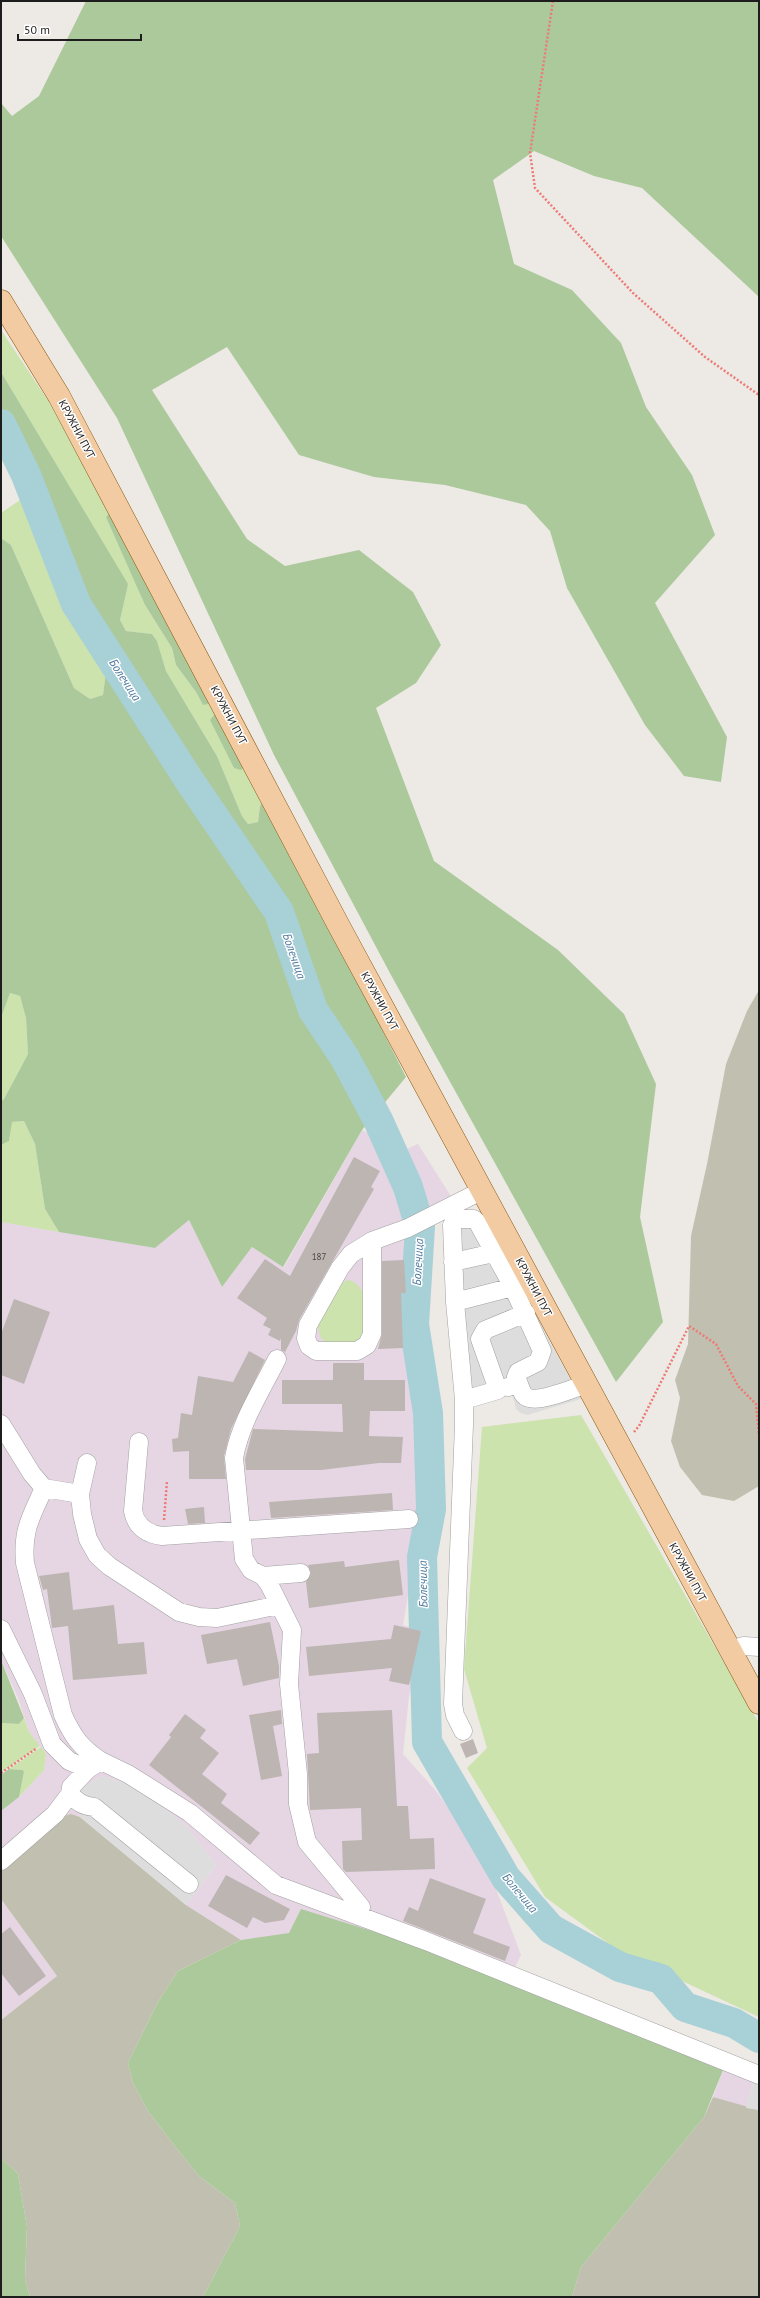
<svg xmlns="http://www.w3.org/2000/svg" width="760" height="2298" font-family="'PT Sans',sans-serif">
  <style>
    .industrial { fill: #e6d6e4 }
    .construction { fill: #c1c0b0 }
    .grass { fill: #cce3ae }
    .forest { fill: #acc99c }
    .parking { fill: #ddd }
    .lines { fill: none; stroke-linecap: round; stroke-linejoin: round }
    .river { stroke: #a8d0d7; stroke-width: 30 }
    .building { fill: #bdb5b1 }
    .minor-casing { stroke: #a1a1a1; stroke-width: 19 }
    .major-casing { stroke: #89580d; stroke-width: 23 }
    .path { stroke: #ed7a75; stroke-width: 2.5; stroke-dasharray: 2 2; stroke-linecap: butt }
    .minor { stroke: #fff; stroke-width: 18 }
    .major { stroke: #f3cba3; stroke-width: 22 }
    .labels { text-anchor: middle; stroke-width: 3; stroke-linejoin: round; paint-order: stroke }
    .number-label { font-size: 9px; fill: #454342 }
    .street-label { font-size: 11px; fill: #1d1d1d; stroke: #fff }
    .water-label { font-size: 12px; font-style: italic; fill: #4f7a9d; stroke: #fff }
  </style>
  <rect width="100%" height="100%" fill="#ede9e4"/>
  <path class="industrial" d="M362 1130 402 1151 418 1144 452 1198 422 1225 417 1361 420 1523 403 1625 423 1630 409 1696 403 1754 437 1792 486 1863 521 1955 515 1967 684 2035 705 2047 758 2064 746 2108 713 2097 723 2070 290 1933 241 1940 186 1905 216 1865 186 1826 153 1800 124 1783 101 1776 76 1793 80 1817 71 1814 1 1869V1811L19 1797 44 1770 46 1754 29 1732 18 1698 1 1660V1222L155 1248 189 1220 222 1287 252 1247 284 1267Z
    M1 1899 57 1976 1 2020Z"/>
  <path class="construction" d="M759 990V1486L734 1501 702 1495 680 1467 671 1441 680 1398 675 1380 688 1344 691 1236 707 1164 726 1064 747 1011Z
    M71 1814 80 1817 186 1905 241 1940 178 1971 158 2002 128 2063 133 2083 148 2111 174 2145 199 2176 235 2203 240 2226 203 2297H30L25 2280 27 2227 18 2174 1 2158V2020L57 1976 1 1899V1869L64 1816Z
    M713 2097 759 2110V2297H572L581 2267 704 2117Z"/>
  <path class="grass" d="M1 330 49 402 110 513 145 605 172 648 176 665 196 692 203 705 212 700 228 753 234 768 246 766 267 803 260 806 258 822 248 824 242 816 217 756 166 671 157 641 152 634 126 631 120 620 127 584 1 372Z
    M20 500 77 612 108 657 103 695 90 699 74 688 11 545 1 538V513Z
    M10 993 20 996 26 1018 28 1054 4 1099 1 1101V1018Z
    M24 1121 35 1144 45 1209 59 1232 1 1222V1145L9 1141 11 1122Z
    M349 1280C372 1287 371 1329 355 1344H327L321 1338 317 1324 341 1283Z
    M581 1415 759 1723V2017L620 1952 545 1897 467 1768 487 1748 464 1669 482 1427Z
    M24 1718 29 1732 40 1746 1 1772V1723L19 1724Z
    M41 1747 46 1754 44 1770 19 1797 24 1772 23 1770 9 1769Z"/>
  <path class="forest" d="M86 1H759V297L642 188 594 176 534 151 493 180 514 264 572 290 621 343 646 407 692 475 715 535 655 603 727 737 721 782 684 776 645 725 567 588 550 531 526 505 445 485 374 477 299 455 227 347 152 390 247 539 285 566 359 550 413 592 441 645 416 683 376 708 434 861 558 950 624 1014 656 1084 640 1217 663 1322 616 1382 391 975 274 755 117 418 1 236V103L12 116 39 96Z
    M1 372 128 584 120 620 126 631 152 634 157 641 166 671 217 756 242 816 248 824 258 822 260 806 263 802 267 803 406 1077 362 1130 283 1267 252 1247 222 1287 189 1220 155 1248 59 1232 45 1209 35 1144 24 1121 12 1122 9 1141 1 1145V1101L4 1099 28 1054 26 1018 20 996 10 993 1 1018V538L11 545 74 688 90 699 103 695 108 657 77 612 20 500 8 453 1 442Z
    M110 513 212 700 208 704 203 705 196 692 176 665 172 648 145 605 106 517Z
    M219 714 246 766 241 770 234 768 210 720 214 715Z
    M1 1660 24 1718 19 1724 1 1723Z
    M9 1769 23 1770 24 1772 19 1797 1 1811V1775Z
    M301 1909 417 1945 723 2070 704 2117 581 2267 572 2297H203L240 2226 235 2203 199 2176 174 2145 148 2111 133 2083 128 2063 158 2002 178 1971 241 1940 289 1933Z
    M1 2158 18 2174 27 2227 25 2280 30 2297H1Z"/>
  <path class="parking" d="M446 1211 479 1212 581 1399 527 1415 521 1413 516 1409 511 1390 458 1405Z
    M101 1776 124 1783 153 1800 186 1826 216 1865 186 1905 80 1817 76 1793Z
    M753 2082H759V2110L746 2108Z"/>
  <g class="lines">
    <path class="river" d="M1 424 26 475 76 604 189 780 279 912 313 1010 345 1058 378 1120 408 1187 420 1227 414 1324 428 1413 431 1509 422 1557 427 1742 506 1878 551 1929 620 1967 661 1979 685 2007 734 2023 759 2038"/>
  </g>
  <path class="building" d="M354 1157 380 1171 371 1187 374 1189 299 1320 296 1331 285 1352 281 1350V1338L280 1341 268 1335 271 1329 263 1325 267 1318 237 1298 265 1259 290 1276Z
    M404 1260 406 1293H401L403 1348 378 1349 382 1334V1261Z
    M14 1299 50 1312 24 1384 1 1375V1334Z
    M249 1351 265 1360 231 1429 224 1456 226 1479H189V1451L173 1452 172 1439 178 1438 181 1413 192 1415 198 1376 233 1382Z
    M333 1363H364V1380H405V1411H370L369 1436 403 1437 401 1463H379L321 1470H246L245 1459 253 1429 343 1432 342 1404H282V1380H333Z
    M392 1493 393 1510 271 1518 269 1502Z
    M204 1507 205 1523 188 1524 185 1509Z
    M399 1560 403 1595 309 1608 306 1582 311 1573 308 1565 344 1561 345 1567Z
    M69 1572 73 1610 114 1605 118 1644 144 1642 147 1674 73 1680 68 1626 52 1628 47 1589 43 1590 39 1576Z
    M270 1622 279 1666V1678L243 1686 237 1659 207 1664 201 1635Z
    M394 1625 421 1631 409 1685 389 1681 392 1668 309 1676 306 1647 391 1639Z
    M281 1710 282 1724 273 1726 282 1776 261 1780 249 1715Z
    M392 1710 397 1806H408L410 1839 434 1838 435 1869 346 1872 343 1869 342 1841 362 1840 361 1808 310 1810 307 1754 319 1753 317 1713Z
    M185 1714 206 1730 200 1738 219 1753 202 1774 227 1794 221 1803 260 1833 250 1845 149 1765 171 1737 169 1735Z
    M473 1739 478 1753 466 1758 460 1744Z
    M226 1875 290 1909 284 1920 265 1923 253 1917 247 1928 208 1906Z
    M430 1878 486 1899 473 1933 510 1947 505 1961 403 1921 409 1907 418 1911Z
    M10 1927 46 1976 19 1996 1 1973V1934Z"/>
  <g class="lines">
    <defs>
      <path id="minor" d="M372 1241V1334L367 1345 357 1351H316L309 1346 306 1338 308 1325 340 1268 351 1254 372 1241 408 1228 483 1190
        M453 1262 494 1253
        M455 1302 513 1287
        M277 1359C261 1391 240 1423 234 1458L244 1559 251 1570 263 1576 269 1584 292 1630 289 1684 298 1774V1804L307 1842 361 1907 358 1916
        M508 1387 519 1384C521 1390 523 1397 529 1398 542 1402 574 1388 587 1384
        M464 1400 498 1390 480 1339 485 1330 526 1313
        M1 1424 32 1474 44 1488 80 1494
        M139 1442 133 1511C136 1527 147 1534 162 1536L409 1519
        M87 1463 80 1494 82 1514 88 1539 97 1555 109 1566 179 1612 199 1617 217 1618 279 1605
        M44 1488C31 1517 22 1530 25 1563L63 1715C73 1737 81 1748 101 1761
        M263 1576 301 1573
        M1 1629 33 1694 52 1744 69 1761 88 1769 101 1761 128 1774 190 1813 276 1885 426 1941 759 2075
        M730 1650 744 1646 759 1647
        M463 1731 455 1715 453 1704 464 1425V1400L455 1302 452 1225 458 1219H474L478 1223 513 1287 542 1351 538 1362 518 1372 516 1377 519 1384
        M88 1769 71 1787 70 1794C77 1802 83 1806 94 1807L189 1884
        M1 1861 55 1814 70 1794"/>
      <path id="major" d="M1 301 59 396 340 928 759 1703"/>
    </defs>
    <use href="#minor" class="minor-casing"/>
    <use href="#major" class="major-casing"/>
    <path class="path" d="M553 1 530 153 535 188 633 293 705 357 759 395
      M634 1432 639 1426 689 1326 716 1344 738 1386 756 1404 759 1435
      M164 1520 167 1481
      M1 1773 37 1748"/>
    <use href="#minor" class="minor"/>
    <use href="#major" class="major"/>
  </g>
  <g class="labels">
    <g class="number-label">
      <text x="319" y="1260">187</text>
    </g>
    <g class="street-label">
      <text transform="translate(77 429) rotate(62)" y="4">КРУЖНИ ПУТ</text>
      <text transform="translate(229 715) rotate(62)" y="4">КРУЖНИ ПУТ</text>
      <text transform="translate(380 1001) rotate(61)" y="4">КРУЖНИ ПУТ</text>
      <text transform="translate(534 1287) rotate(62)" y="4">КРУЖНИ ПУТ</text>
      <text transform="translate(688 1572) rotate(61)" y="4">КРУЖНИ ПУТ</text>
    </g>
    <g class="water-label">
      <text transform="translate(125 680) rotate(57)" y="4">Болечица</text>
      <text transform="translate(294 956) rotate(71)" y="4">Болечица</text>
      <text transform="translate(418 1262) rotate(-87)" y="4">Болечица</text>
      <text transform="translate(423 1584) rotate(-91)" y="4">Болечица</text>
      <text transform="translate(520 1893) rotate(50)" y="4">Болечица</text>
    </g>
  </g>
  <rect width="760" height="2298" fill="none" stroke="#1d1d1d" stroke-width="4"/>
  <path d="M18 34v6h123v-6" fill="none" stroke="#1d1d1d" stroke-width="2"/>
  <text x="24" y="34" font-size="12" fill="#1d1d1d" stroke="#ffffff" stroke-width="3" paint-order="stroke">50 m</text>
</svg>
